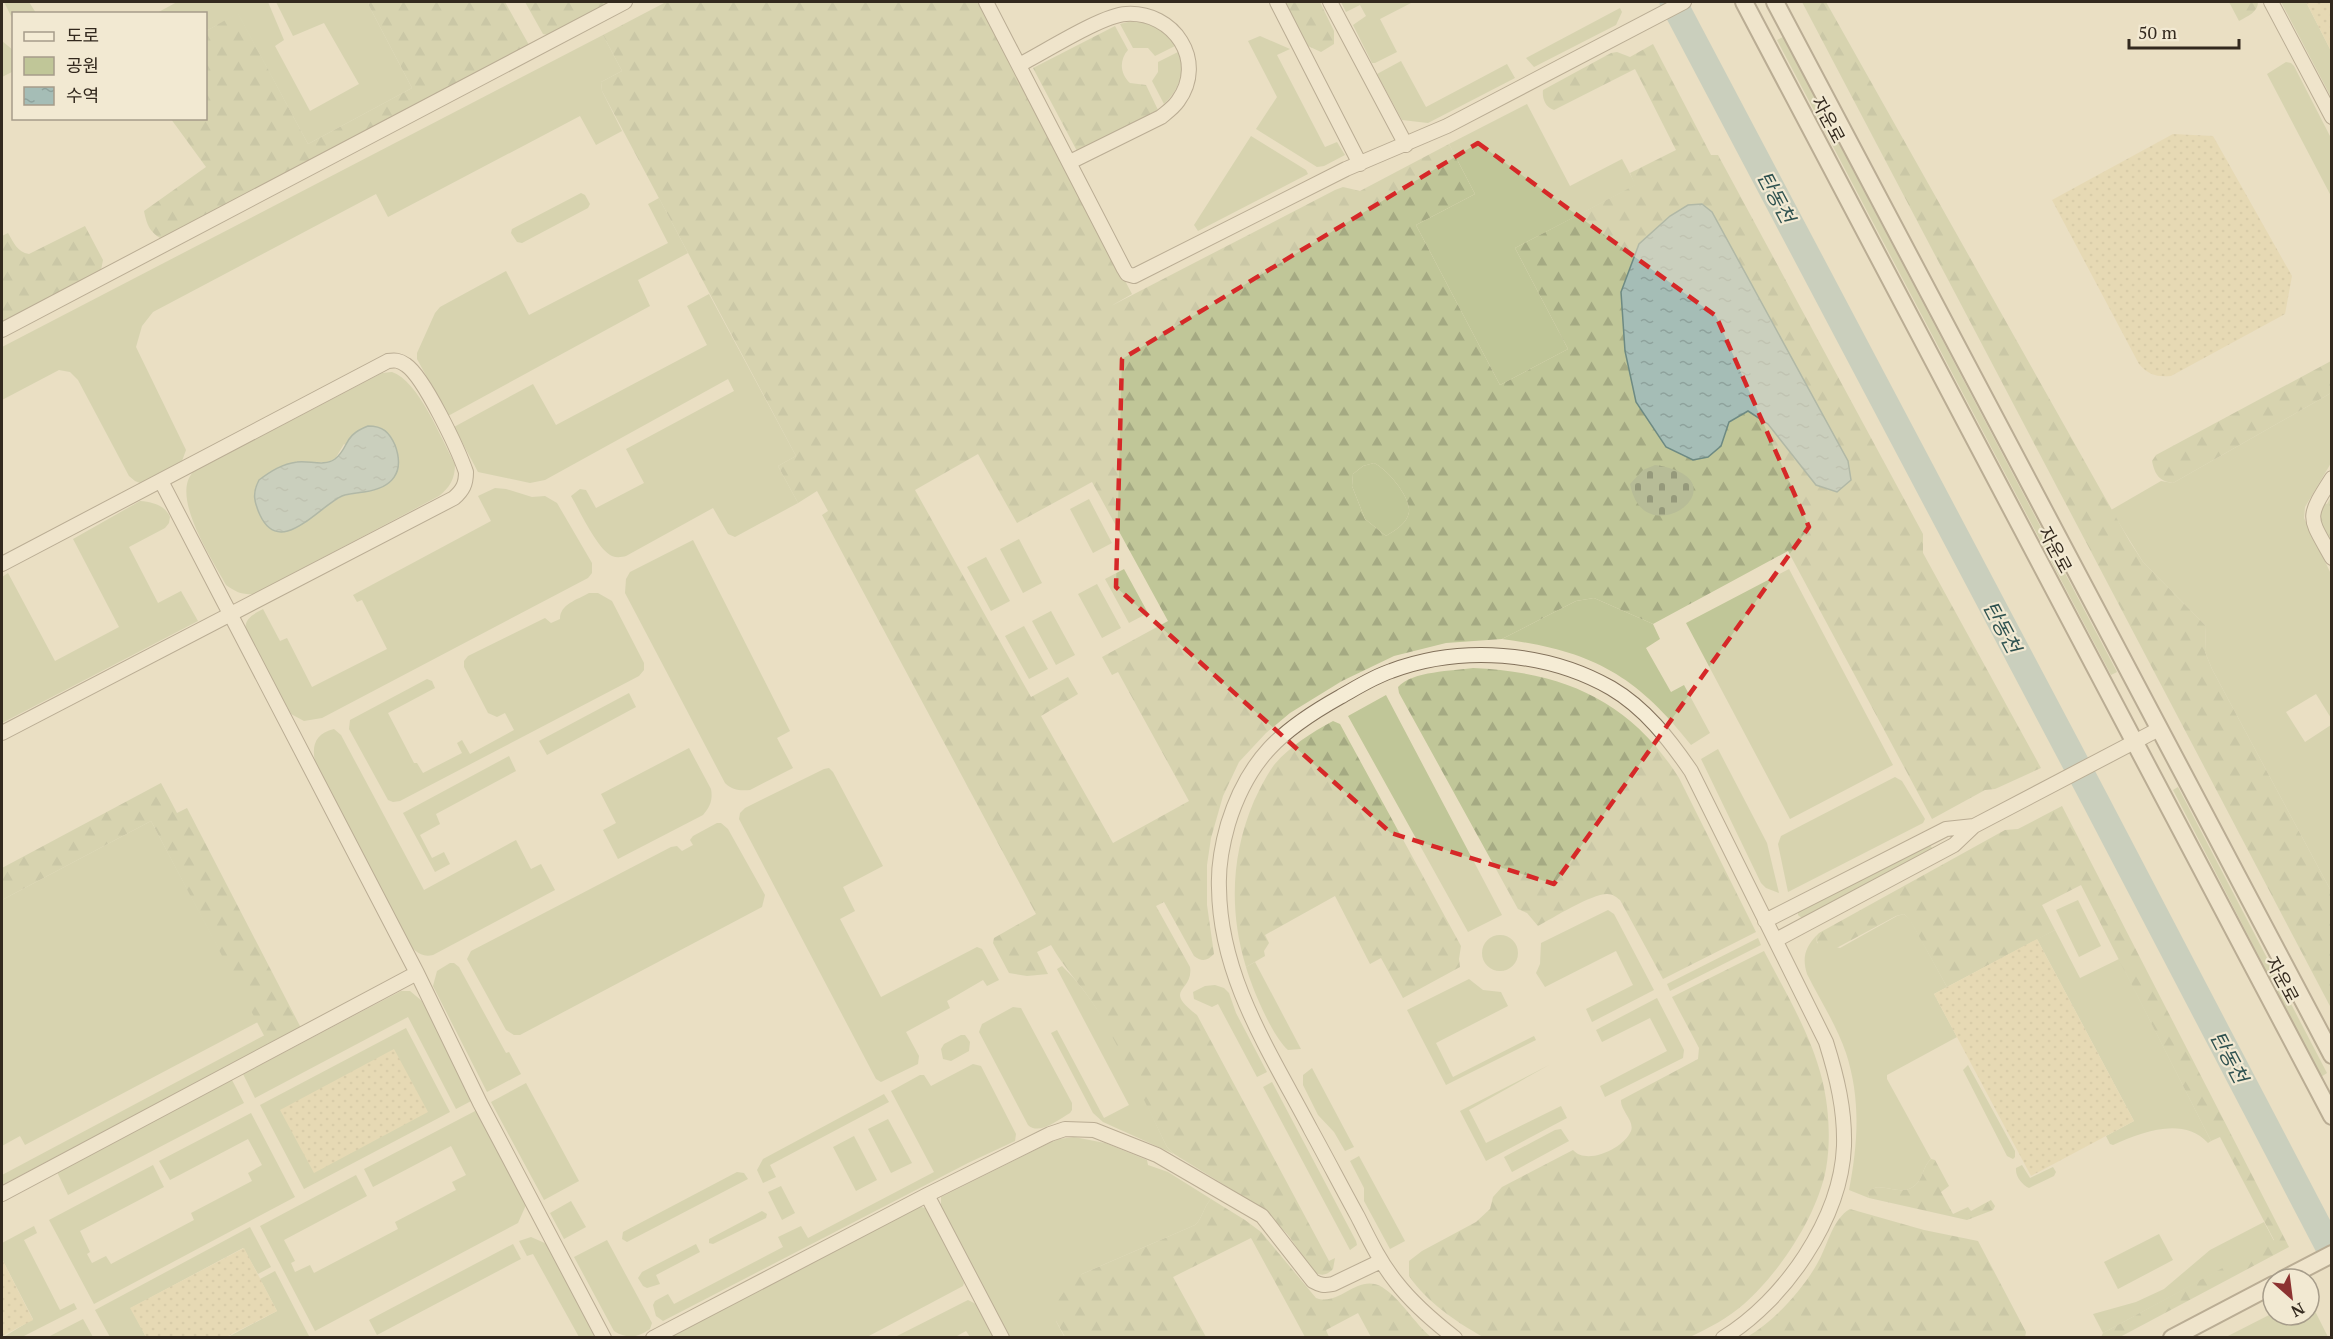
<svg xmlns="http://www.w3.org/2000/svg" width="2333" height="1339" font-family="'PT Serif','Noto Sans KR',serif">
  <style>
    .green { fill: #c0c698; fill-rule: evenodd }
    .forest { fill: url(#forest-firs); fill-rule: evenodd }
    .sand { fill: url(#sand-dots) }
    .cemetery { fill: url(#cemetery-stones) }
    .water { fill: url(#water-ripples); stroke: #6d8a83; stroke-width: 1.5 }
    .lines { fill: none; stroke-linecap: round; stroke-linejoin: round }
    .river { stroke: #a5bdb6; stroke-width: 27 }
    .minor-casing { stroke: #82715b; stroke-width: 16 }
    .tertiary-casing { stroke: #82715b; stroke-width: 20 }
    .minor { stroke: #f5ecd5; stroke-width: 14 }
    .tertiary { stroke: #f5ecd5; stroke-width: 16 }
    .marked { fill: none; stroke: #d62828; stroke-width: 4.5; stroke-dasharray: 12 8; stroke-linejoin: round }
    .labels { text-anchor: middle; stroke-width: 4.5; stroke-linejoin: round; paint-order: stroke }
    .street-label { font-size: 18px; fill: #33291e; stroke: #f2e9d2 }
    .water-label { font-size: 20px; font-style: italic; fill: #2f5250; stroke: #f2e9d2 }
  </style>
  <defs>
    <pattern id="forest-firs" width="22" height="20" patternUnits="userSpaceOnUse" patternTransform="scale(1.5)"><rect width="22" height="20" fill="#c0c698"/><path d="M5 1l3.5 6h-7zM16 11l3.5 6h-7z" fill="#a5aa83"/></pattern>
    <pattern id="sand-dots" width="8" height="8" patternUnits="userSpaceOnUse" patternTransform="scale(1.5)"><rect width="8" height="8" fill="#e3d3a2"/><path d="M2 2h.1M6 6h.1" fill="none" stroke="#c3b58b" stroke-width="1.8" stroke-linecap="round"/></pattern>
    <pattern id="cemetery-stones" width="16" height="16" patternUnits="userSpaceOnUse" patternTransform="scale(1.5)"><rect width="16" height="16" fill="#b7bc97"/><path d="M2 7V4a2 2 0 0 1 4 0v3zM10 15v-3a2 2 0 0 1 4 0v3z" fill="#95997b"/></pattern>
    <pattern id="water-ripples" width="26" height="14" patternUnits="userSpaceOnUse" patternTransform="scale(1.5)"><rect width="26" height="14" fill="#a5bdb6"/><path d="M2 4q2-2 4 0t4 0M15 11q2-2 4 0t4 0" fill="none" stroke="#8ea29c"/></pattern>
  </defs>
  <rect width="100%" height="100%" fill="#eadfc3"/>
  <path class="green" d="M4 2H29L36 13 14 14 13 20Z
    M177 2H268L284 40 275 46 310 111 359 84 324 23 293 36 276 2H372L368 4 412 88 308 144 238 14 206 31V14H155Z
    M1341 2H1413L1380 19 1397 52 1375 63H1372L1353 25 1366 16 1360 5 1346 12Z
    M2281 2H2306L2331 51V97Z
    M1620 8 1622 12 1616 25 1534 67 1526 58Z
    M1132 21C1152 22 1164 30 1177 45L1155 56 1148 48H1133L1120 24Z
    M603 35 622 71 601 82 602 91 622 131 596 145 580 116 388 217 376 194 153 312 142 326 136 347 186 450 182 461 140 483 135 481 129 476 78 380 70 372 59 370 2 400V347Z
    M1260 36 1290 49 1277 55 1325 147 1337 142 1345 155 1324 166 1317 167 1256 129 1277 97 1248 41Z
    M1783 37 2117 672 2111 675 1777 40Z
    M2 41 13 50 14 71 2 77Z
    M1180 51C1185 72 1180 89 1164 104L1152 81 1158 72V62Z
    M1401 61 1426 107 1507 64 1515 78 1428 123 1402 120 1377 74Z
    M2286 62 2291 63 2294 66 2331 138V196L2267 74Z
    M1527 104 1570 186 1622 159 1636 185 1515 248 1568 349 1500 385 1416 225 1475 194 1449 144Z
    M1251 136 1306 170 1308 174 1198 231 1194 225Z
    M581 193 585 195 590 204 588 208 522 243 517 242 511 233 512 229Z
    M659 198 688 253 638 280 650 306 448 416 417 359V353L435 313 440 307 506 271 529 315 668 243 648 204Z
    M709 294 796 456 778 466 798 503 735 537 728 534 713 508 626 556C622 557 617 558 612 556 597 549 580 511 571 496L580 489 586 490 596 508 644 483 626 449 734 391 728 379 545 480 530 483 478 472 454 427 533 384 556 425 707 345 687 306Z
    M392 372C419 381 441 439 455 464 455 479 450 487 439 496L254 594C242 595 236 592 226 585 213 560 170 497 193 472L382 373ZM344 444 385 485 375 490 342 496 332 503 264 522 256 506 255 488 310 462H328L335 459Z
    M2331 393V463L2305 507 2304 518 2331 574V718L2316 694 2286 712 2305 742 2331 725V891L2212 669 2205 652 2206 626 2143 562 2111 510 2161 481 2173 483Z
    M1374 463C1387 469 1411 497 1409 512 1407 524 1395 530 1386 536L1365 519 1352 486 1353 474 1363 466Z
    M495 488 506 489 532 497 545 496 557 503 592 563V573L588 578 322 718 304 721 291 714 246 633C243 619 252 615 263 609L280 641 287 638 312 687 387 649 362 600 357 602 353 595 491 521 478 496Z
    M1089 499 1112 543 1093 553 1070 509Z
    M140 501C152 502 165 505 170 517L169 523 165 528 129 547 158 603 181 591 198 621 2 723V577L8 573 55 661 119 627 73 539Z
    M1019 539 1042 583 1023 593 1000 549Z
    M693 540 790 731 777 738 793 768 750 790C740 791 732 790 725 783L625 593 626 579 630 572Z
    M986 557 1010 601 991 611 967 567Z
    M1124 569 1148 613 1129 623 1105 579Z
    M1789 569 1893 765 1790 819 1686 623Z
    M1097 584 1121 628 1102 638 1078 594Z
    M589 593H598L612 601 644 663V670L639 676 400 801 393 802 388 800 349 729 350 720 427 679 432 681 435 688 388 713 414 763H417L423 773 462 753 457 743 462 740 470 754 514 730 505 713 497 717 488 713 464 667V661L468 656 545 618 551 623 560 619C560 604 577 600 589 593Z
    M1594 598 1653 624 1660 639 1646 648 1671 692 1684 685 1710 733 1691 745C1635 674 1591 651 1502 639L1576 601Z
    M1051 611 1075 655 1056 665 1032 621Z
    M1024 626 1048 669 1029 679 1005 636Z
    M629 693 636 707 547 755 539 741Z
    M1386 695 1502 915 1468 932 1348 716Z
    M334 729 341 735 424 890 516 840 531 869 541 864 555 890 433 955C420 958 413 950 406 939L316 765C311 747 314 734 334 729Z
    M689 748 711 789C713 800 710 807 703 815L618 859 603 830 616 823 601 794Z
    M1718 749 1767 843 1779 893 1766 888 1761 883 1701 759Z
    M509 756 516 771 436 814 440 824 420 835 432 858 444 852 450 864 435 872 403 813Z
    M829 768 833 772 883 866 843 887 855 911 840 919 881 997 977 947 982 949 999 980 987 986 983 980 947 1001 950 1008 906 1032 919 1056 918 1064 881 1082 876 1079 739 819 740 813 745 808 824 769Z
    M1895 777 1902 781 1925 819 1923 823 1788 892 1778 844 1781 836Z
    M2178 787 2327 1073 2321 1077 2173 790Z
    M151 821 258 1022 25 1145 20 1136 2 1146V900Z
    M717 823H721L728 829 765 895 762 907 520 1035H514L506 1030 467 959 471 951 671 847 677 846 682 851 693 845 690 840 693 836Z
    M1928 843 1933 849 1803 919 1798 915V912Z
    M2078 900 2101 946 2079 957 2056 910Z
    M1608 910 1614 914 1654 990 1592 1022 1586 1009 1633 985 1616 951 1545 987 1536 973 1540 964 1541 943Z
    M1904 914 1911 921 1947 987 1934 994 1957 1037 1887 1075V1079L1931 1159C1921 1168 1924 1183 1909 1189 1895 1194 1876 1180 1868 1193L1869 1198 1849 1190C1858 1144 1861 1099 1846 1053 1837 1026 1820 1000 1807 974 1802 958 1805 948 1816 936L1817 943 1840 948 1897 916Z
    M2055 930 2080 978 2119 959 2211 1141 2208 1143C2183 1116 2142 1132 2113 1145L2110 1144 2106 1136 2134 1121 2037 939Z
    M1482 953a18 18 0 1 1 36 0a18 18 0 1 1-36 0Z
    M1758 938 1761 945 1670 991 1667 984Z
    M1255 962 1301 1049 1288 1050C1272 1036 1252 988 1246 967Z
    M450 963H454L459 967 506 1053 509 1052 521 1074 487 1092 433 986 437 971Z
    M1062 966C1110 1012 1138 1088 1167 1147L1174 1154 1103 1122 1093 1113 1051 1033 1057 1030 1104 1118 1129 1105 1057 969Z
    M1469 979 1483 990 1501 992 1508 1006 1436 1043 1453 1077 1534 1036 1536 1040 1446 1085 1407 1010Z
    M1215 985 1224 988 1229 993 1236 1013 1267 1072 1257 1077 1218 1004 1212 1007 1194 999 1193 992 1205 986Z
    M401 991H410L422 1001 475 1099 456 1109 408 1017 255 1098 243 1074Z
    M1657 998 1684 1050 1683 1058 1605 1097 1600 1086 1667 1051 1650 1018 1602 1042 1596 1030Z
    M1013 1007 1021 1008 1072 1103V1110L1070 1113C1059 1119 1039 1136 1028 1125L979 1032 982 1024Z
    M406 1028 450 1112 304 1189 260 1105Z
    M265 1035 269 1045 2 1185V1175Z
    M961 1035H965L970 1042 969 1051 951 1061 943 1059 941 1049 944 1044Z
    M973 1064 981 1066 1016 1134 1015 1141 968 1163 663 1321 656 1316 653 1305 655 1301 668 1294 674 1304 783 1247 778 1237 801 1226 808 1238 934 1172 891 1091 920 1075H924L931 1086Z
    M1549 1065 1469 1110 1486 1143 1561 1106 1567 1118 1486 1161 1460 1111Z
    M1968 1065 2015 1151V1157L2013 1159 2007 1156 1963 1070Z
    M1312 1068 1354 1147 1345 1151 1334 1132 1318 1115 1303 1085V1075Z
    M232 1080 244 1103 68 1195 57 1172Z
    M1272 1082 1356 1241 1357 1245 1350 1250 1263 1087Z
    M526 1083 579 1181 544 1200 491 1102Z
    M884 1094 889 1102 770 1165 776 1177 763 1183 757 1170 763 1159Z
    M479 1109 524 1196 526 1205 518 1223 315 1331 260 1226 356 1175 367 1196 284 1240 295 1261 291 1263 295 1272 310 1265 314 1273 398 1229 395 1222 456 1190 452 1182 466 1175 451 1146 373 1187 364 1169Z
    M251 1113 295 1197 94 1304 49 1220 153 1165 164 1187 80 1231 90 1252 87 1254 92 1263 106 1256 111 1264 194 1220 191 1213 252 1181 248 1173 262 1165 248 1139 170 1180 159 1161Z
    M888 1119 912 1163 891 1173 868 1129Z
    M1561 1129 1569 1141 1512 1172 1504 1157 1555 1130Z
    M854 1136 877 1180 856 1191 833 1147Z
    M1074 1137 1105 1143 1147 1160 1148 1165 1168 1172 1211 1199C1203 1207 1203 1218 1195 1225L1082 1274 1056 1321 1065 1338 1010 1337 941 1207V1197L1043 1146 1059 1139Z
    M1359 1156 1405 1241 1390 1249 1364 1201V1188L1350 1161Z
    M2022 1165 2030 1178 2053 1167 2056 1172 2054 1176 2029 1188C2022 1185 2015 1176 2016 1168Z
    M737 1172 744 1173 748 1179 627 1242 622 1239 623 1232Z
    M781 1186 795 1213 782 1220 768 1192Z
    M571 1201 586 1227 564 1239 550 1213Z
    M918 1206 925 1208 929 1211 964 1283 963 1286 867 1337 664 1338Z
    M762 1211 767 1214 766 1218 713 1244 709 1243V1239Z
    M2264 1222 2274 1241 2103 1333 2093 1314 2136 1302 2164 1289 2210 1250Z
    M34 1226 37 1233 24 1240 60 1310 74 1303 77 1309 22 1337 2 1338 33 1319 2 1259V1243Z
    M250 1227 271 1267 258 1274 243 1248 131 1308 146 1337H110L95 1310Z
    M2159 1234 2173 1260 2118 1289 2104 1262Z
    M531 1237 547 1244 597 1337H579L533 1254 527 1256 519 1241Z
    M607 1240 652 1323 650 1329C638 1338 626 1339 614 1331L574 1257Z
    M513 1244 521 1259 377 1335 369 1320Z
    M696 1244 700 1252 656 1275 660 1284 647 1288 643 1286 638 1278 642 1272Z
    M275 1271 309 1336 305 1338H226L277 1311 260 1279Z
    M2309 1299 2328 1337H2226L2273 1313V1315H2309Z
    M968 1300 976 1304 993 1337H970L966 1331 957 1336V1337H895Z
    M83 1319 93 1337H48Z"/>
  <path class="forest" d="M372 2H505L529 45 163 240C150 232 147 226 144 211L206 167 171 119 206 118V31L238 13 308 144 412 88 368 4Z
    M525 2H612L548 35 543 34Z
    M666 2H979L1132 294 1111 306 1335 190 1343 187 1360 191 1449 144 1475 194 1416 225 1500 385 1568 349 1515 248 1635 185 1630 173 1676 150 1635 69 1554 110C1545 107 1542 98 1543 90L1611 53 1617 52 1630 57 1653 44 1711 155H1718L1923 534V553L2041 768 1995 789 1985 790 1932 819 1788 551 1653 624 1594 598 1576 601 1502 639 1446 643 1394 656 1342 681 1290 713 1266 733 1239 762 1223 796 1211 838 1207 865V905L1214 954C1207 961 1202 962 1194 956L1164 902 1156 906 1190 967C1194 992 1161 988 1197 1015L1329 1261 1335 1258 1333 1269C1327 1275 1323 1276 1315 1273L1288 1235 1262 1208 1174 1154 1167 1147C1144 1101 1123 1053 1096 1008 1082 986 1064 968 1051 945L1037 952 1048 974 1027 976 1009 973 993 943 994 938 1036 914 822 515 828 511 817 491 798 503 778 466 796 456 602 91 601 82 622 71 603 35ZM1670 216 1816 485 1768 424 1748 411 1729 422 1721 446 1621 292 1639 244ZM978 454 1017 523 1092 482 1168 621 1102 657 1112 675 1118 672 1189 801 1113 843 1041 716 1078 694 1068 677 1031 697 915 490ZM1374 463C1387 469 1411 497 1409 512 1407 524 1395 530 1386 536L1365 519 1352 486 1353 474 1363 466Z
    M1284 2H1320L1334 31V44L1321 52 1308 46Z
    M1802 2H1826L2130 542 2143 562 2206 626 2205 652 2212 669 2331 891V1008Z
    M2229 2H2258C2258 12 2248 16 2239 21Z
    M1115 26 1128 50C1119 60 1120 74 1130 83L1146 85 1158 110 1077 151 1033 68Z
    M85 226 103 260 101 270 2 324V236L8 233C14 243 17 252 29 254Z
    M2331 361V393L2173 483C2159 481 2155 475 2152 461L2156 455Z
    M2331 497V543L2320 520 2323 503 2327 504Z
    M1473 668C1563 672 1630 700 1679 778L1756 932 1663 979 1620 900C1616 897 1613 894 1607 894 1591 894 1553 918 1538 926L1527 913 1518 909 1399 693 1398 687C1412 671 1453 671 1473 668Z
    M1333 721 1340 724 1461 946 1459 959 1460 967 1403 998 1381 958 1370 964 1335 896 1265 935 1269 943 1264 951 1265 956 1246 967C1229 912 1231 855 1254 801 1260 789 1266 776 1274 765 1290 746 1311 733 1333 721Z
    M161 783 177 813 187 808 301 1028 269 1045 151 821 2 900V868Z
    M2062 806 2289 1247 2120 1337H2101L2103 1333 2274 1240 2220 1137 2211 1141 2081 885 2042 905 2055 930 1947 987 1911 922 1904 914 1896 916 1829 952C1821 949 1817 945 1816 936L1819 933 2005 830 2018 829Z
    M1764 951C1785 992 1811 1034 1822 1079 1829 1107 1831 1141 1826 1169 1817 1216 1780 1272 1744 1304 1728 1318 1709 1328 1690 1337H1483C1455 1321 1427 1302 1409 1276V1261L1422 1251 1476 1222 1490 1209 1493 1197 1502 1187 1573 1150C1587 1166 1624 1148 1631 1131 1635 1121 1620 1110 1621 1100L1698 1059 1699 1048 1672 997Z
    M1931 1159 1935 1160 1949 1186 1941 1192 1953 1214 1968 1207 1971 1211 1991 1200 1995 1206 1993 1210 1967 1220 1869 1198 1868 1193C1876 1180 1895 1194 1909 1189 1924 1183 1921 1168 1931 1159Z
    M1211 1199 1245 1220 1261 1232 1316 1298C1340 1307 1357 1273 1382 1287 1401 1299 1414 1323 1431 1337H1371L1358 1313 1326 1330 1329 1337H1305L1251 1238 1173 1277 1206 1337H1065L1056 1321 1057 1302 1066 1289 1082 1274 1195 1225C1203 1218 1203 1207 1211 1199Z
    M1850 1209 1924 1230 1978 1241 2026 1332 2025 1337H1747C1774 1321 1801 1292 1817 1264 1827 1248 1832 1219 1850 1209Z"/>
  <path class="sand" d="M2306 2H2331V51Z
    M2173 134 2213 136 2292 276 2285 314 2171 376C2156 377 2149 375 2139 364L2052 200Z
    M2037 939 2134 1121 2031 1176 1934 994Z
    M394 1049 428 1112 314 1173 280 1110Z
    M244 1248 277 1311 226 1337H146L130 1308Z
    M2 1259 33 1320 2 1336Z"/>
  <path class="cemetery" d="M1655 465C1749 479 1644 559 1630 484L1643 470Z"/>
  <path class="water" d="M1702 204 1712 212 1848 461 1851 480 1837 492 1816 485 1768 424 1748 411 1729 422 1721 446 1708 457 1693 460 1666 447 1636 402 1625 351 1621 292 1639 244 1670 216 1688 205Z
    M368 426C383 426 389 432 395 445 405 472 393 488 364 492 357 493 349 493 342 496 318 507 280 558 260 515 254 502 252 493 259 480 271 471 282 464 297 462 309 460 324 467 335 459 350 447 342 436 368 426Z"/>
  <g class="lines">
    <path class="river" d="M1673 2 2094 798 2332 1253"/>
    <defs>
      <path id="minor" d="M986 2 1124 269 1127 274 1134 276 1346 169 1447 126 1684 2
        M1277 2 1360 164
        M1330 2 1406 145
        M2271 2 2332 117
        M1019 65C1043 53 1102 15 1126 14 1174 11 1207 61 1178 101 1173 108 1167 112 1161 117L1070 162
        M2 330 625 2
        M2332 478C2305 520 2309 516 2332 558
        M161 481 417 973 480 1103 604 1338
        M2 564 388 361C395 360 399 360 406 365 424 377 458 449 466 472 466 484 463 490 454 498L2 733
        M1765 921 1946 829 1974 826
        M1776 940 1954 845 1974 826 2159 729
        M2 1194 417 973
        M927 1195 1002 1338
        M653 1338 927 1195 1050 1134 1065 1129 1094 1130 1157 1155 1262 1216 1313 1281C1320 1285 1324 1286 1333 1284L1381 1261
        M1455 1338C1433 1321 1413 1304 1396 1282 1380 1262 1369 1239 1358 1217 1342 1188 1327 1159 1311 1130 1270 1052 1220 978 1219 888 1218 866 1222 845 1228 824 1248 759 1281 730 1340 697 1356 688 1373 677 1391 671 1461 645 1546 651 1611 688 1645 708 1669 739 1691 771L1826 1042C1837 1077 1845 1110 1844 1146 1841 1219 1784 1301 1723 1338"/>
      <path id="tertiary" d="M1744 2 2332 1116
        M1775 2 2332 1055
        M2284 1279 2332 1254
        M2172 1338 2273 1285"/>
    </defs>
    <use href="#minor" class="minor-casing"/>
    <use href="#tertiary" class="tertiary-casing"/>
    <use href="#minor" class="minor"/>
    <use href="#tertiary" class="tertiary"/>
  </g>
  <path d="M0 0H2333V1339H0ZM1478 143 1716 316 1809 527 1554 884 1391 833 1116 587 1122 359Z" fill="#eadfc3" fill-opacity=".55" fill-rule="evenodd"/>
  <path class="marked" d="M1478 143 1716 316 1809 527 1554 884 1391 833 1116 587 1122 359Z"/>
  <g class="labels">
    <g class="street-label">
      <text transform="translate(1828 120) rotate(62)" y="6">자운로</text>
      <text transform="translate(2055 550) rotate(62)" y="6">자운로</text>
      <text transform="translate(2282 980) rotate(62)" y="6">자운로</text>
    </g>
    <g class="water-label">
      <text transform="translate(1776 197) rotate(62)" y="7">탄동천</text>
      <text transform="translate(2002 627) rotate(62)" y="7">탄동천</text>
      <text transform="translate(2229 1057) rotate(62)" y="7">탄동천</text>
    </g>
  </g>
  <rect width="2333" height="1339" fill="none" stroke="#33291e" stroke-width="6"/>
  <rect x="12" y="12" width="195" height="108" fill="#f2e9d2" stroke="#a69c8a" stroke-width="1.5"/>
  <rect x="24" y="32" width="30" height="9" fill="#f5ecd5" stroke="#a69c8a" stroke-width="1.5"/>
  <text x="66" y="42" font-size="18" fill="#33291e">도로</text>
  <rect x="24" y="57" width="30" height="18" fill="#c0c698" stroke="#a69c8a" stroke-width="1.5"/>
  <text x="66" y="72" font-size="18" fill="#33291e">공원</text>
  <rect x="24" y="87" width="30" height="18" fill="url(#water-ripples)" stroke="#a69c8a" stroke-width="1.5"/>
  <text x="66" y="102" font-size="18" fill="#33291e">수역</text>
  <g transform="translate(2291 1297) rotate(152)"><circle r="28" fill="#f2e9d2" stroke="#a69c8a" stroke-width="1.5"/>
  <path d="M0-4.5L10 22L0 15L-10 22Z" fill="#8c3231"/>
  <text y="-9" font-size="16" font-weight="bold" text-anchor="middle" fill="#33291e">N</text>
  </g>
  <path d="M2129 39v9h110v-9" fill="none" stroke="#33291e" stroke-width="3"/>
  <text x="2138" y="39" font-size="18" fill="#33291e" stroke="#f2e9d2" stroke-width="4.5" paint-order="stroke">50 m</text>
</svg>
